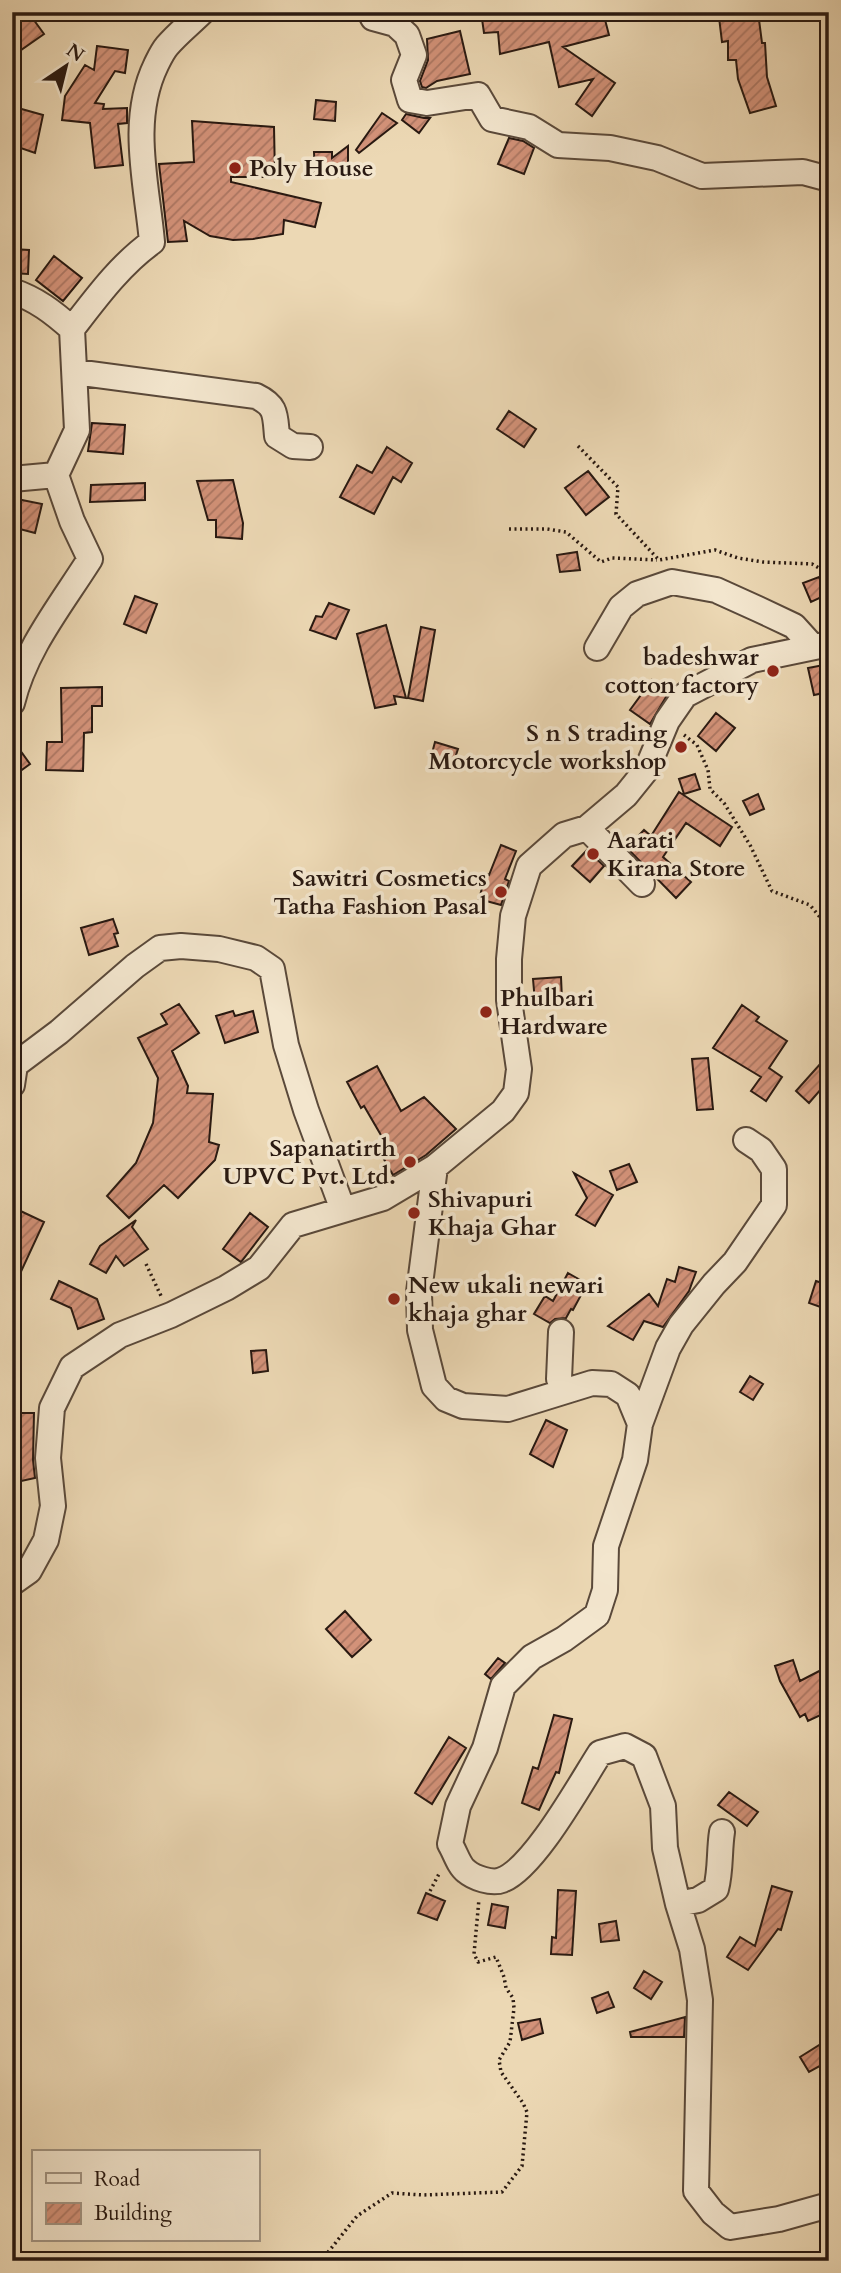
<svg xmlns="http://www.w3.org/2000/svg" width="841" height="2273" font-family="Cardo,serif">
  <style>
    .building { fill: url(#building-hatch); stroke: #291911; stroke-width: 2 }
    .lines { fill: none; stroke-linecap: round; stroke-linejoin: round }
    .minor-casing { stroke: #5a493a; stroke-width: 28 }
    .path { stroke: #291911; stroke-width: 3.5; stroke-dasharray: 2 3.5; stroke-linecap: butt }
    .minor { stroke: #f3e6ce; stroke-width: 24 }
    .poi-dot { fill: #8f2418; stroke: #f3e6ce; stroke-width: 2.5 }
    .labels { text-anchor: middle; stroke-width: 7; stroke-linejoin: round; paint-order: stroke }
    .poi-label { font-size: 24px; font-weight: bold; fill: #291911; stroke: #f3e6ce; text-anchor: start }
  </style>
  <defs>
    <pattern id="building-hatch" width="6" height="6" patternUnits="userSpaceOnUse" patternTransform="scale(1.75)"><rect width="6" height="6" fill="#d39279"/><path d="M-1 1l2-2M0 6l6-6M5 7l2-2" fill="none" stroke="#ab7662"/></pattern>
  </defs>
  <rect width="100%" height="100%" fill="#ecd8b4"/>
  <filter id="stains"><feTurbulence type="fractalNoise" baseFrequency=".00286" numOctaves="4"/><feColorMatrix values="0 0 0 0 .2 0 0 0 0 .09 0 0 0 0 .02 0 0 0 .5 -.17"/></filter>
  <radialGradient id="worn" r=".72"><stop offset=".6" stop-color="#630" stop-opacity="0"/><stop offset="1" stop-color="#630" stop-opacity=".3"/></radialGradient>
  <path class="building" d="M24 12H28L44 34 21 50 12 37V21Z
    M481 12H603L609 35 563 47 615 83 592 116 576 104 593 79 559 87 549 42 500 54 498 32 484 33Z
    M758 12 762 43H765L767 77 776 106 750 113 738 79 736 60H728V41L722 42 719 17Z
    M460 31 470 74 437 81 426 88 422 87 420 81 428 60 427 39Z
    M97 46 128 50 125 73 115 71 95 103 104 104 103 109 127 108V123L118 124 123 165 95 168 90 123 62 120 65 96 85 65 94 70Z
    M316 100 336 102 335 121 314 119Z
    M18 108 43 115 35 153 12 145V130Z
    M382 113 397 123 359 153 356 150Z
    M406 114 424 118H430L419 133 402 120Z
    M192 121 274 127 275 177H231V182L321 203 315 227 284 220 283 234 253 239 233 240 210 236 184 221 187 241 168 242 159 164 194 162Z
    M509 138 523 141 534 148 524 174 498 164Z
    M348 146V176L309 177 315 172 314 152H332V158Z
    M12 249 29 250 28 274 12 273Z
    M54 256 82 278 63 301 36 280Z
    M509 411 536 429 524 447 497 429Z
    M92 423 125 425 123 454 88 451Z
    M387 447 412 463 401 482 393 477 374 514 340 497 357 465 372 473Z
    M588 471 609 497 586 515 565 488Z
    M233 480 243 523 242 539 216 537V520H208L197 481Z
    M145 483V500L90 502 91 485Z
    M12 498 42 504 35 533 12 527Z
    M577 552 580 570 560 572 557 555Z
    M819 577 826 595 811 602 803 583Z
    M135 596 157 604 146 633 124 624Z
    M329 603 349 610 336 639 310 630 316 616 322 617Z
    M386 625 406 698 394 696 396 704 375 708 357 634Z
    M421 627 435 630 423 701 408 698Z
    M829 664V692L814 695 808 668Z
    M652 680 669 692 650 724 630 710Z
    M102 687V706H92V732L84 733 83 771 46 770 47 742H62L61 688Z
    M716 713 735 728 716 751 698 736Z
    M12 739 30 764 12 777Z
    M435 742 458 749 453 764 431 757Z
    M695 774 700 789 684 794 679 779Z
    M679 792 732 827 720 846 686 823 663 857 691 882 676 898 627 848 644 830 651 836Z
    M758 794 764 809 750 815 743 801Z
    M501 845 516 851 505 879 509 881 501 905 479 899 486 874 489 875Z
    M587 850 604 866 590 882 572 866Z
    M113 919 118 933 114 934 118 946 89 955 81 928Z
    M561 977 562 1000 535 1002 533 979Z
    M179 1004 199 1033 172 1051 188 1086 187 1093 213 1094 209 1142 219 1145 215 1160 178 1198 164 1185 129 1218 107 1196 136 1163 153 1123 158 1078 138 1038 167 1024 161 1014Z
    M742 1005 759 1017 756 1021 787 1041 769 1068 782 1077 766 1101 751 1091 761 1077 713 1048Z
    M233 1011 235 1016 253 1011 258 1032 225 1043 216 1016Z
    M829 1054V1080L809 1103 796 1091Z
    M708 1058 713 1109 697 1110 692 1059Z
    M377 1066 401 1111 424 1097 456 1129 426 1155 393 1175 381 1154 389 1149 364 1106 361 1108 347 1082Z
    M629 1164 637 1182 617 1190 610 1171Z
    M574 1173 613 1195 595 1226 576 1215 587 1198Z
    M12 1207 44 1222 12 1291Z
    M250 1213 268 1227 241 1262 223 1249Z
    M136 1220 132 1227 148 1249 124 1266 116 1256 106 1273 90 1264 100 1246Z
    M679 1267 696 1272 689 1291 663 1327 644 1321 633 1340 608 1326 649 1294 658 1306 667 1279 675 1282Z
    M568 1273 587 1284 573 1310 571 1309 566 1318 555 1319 550 1323 534 1314 545 1296 553 1301Z
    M59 1281 97 1299 104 1319 78 1329 71 1308 51 1299Z
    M816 1281 829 1285V1310L809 1303Z
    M266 1350 268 1371 253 1373 251 1351Z
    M750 1376 763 1384 753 1400 740 1392Z
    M12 1413H34L33 1460 35 1478 12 1483Z
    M546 1420 567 1430 553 1467 530 1454Z
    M345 1611 371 1640 352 1657 326 1629Z
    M498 1658 505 1663 491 1679 485 1674Z
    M793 1660 800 1681 829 1666V1711L808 1721 805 1714 800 1717 780 1681 775 1666Z
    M554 1715 572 1719 559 1773 556 1772 539 1810 522 1803 533 1767 538 1769Z
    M449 1737 466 1748 432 1804 415 1793Z
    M729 1792 758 1812 747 1826 718 1805Z
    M772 1886 792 1892 781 1930 778 1929 748 1970 727 1957 740 1937 755 1946Z
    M558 1890 576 1891 572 1955 551 1954 552 1937 556 1938Z
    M426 1893 445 1901 437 1920 418 1913Z
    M492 1904 508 1907 505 1928 488 1925Z
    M616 1921 619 1940 601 1942 599 1924Z
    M644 1971 662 1982 651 1999 634 1988Z
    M608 1992 614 2007 597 2013 592 1998Z
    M685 2017 684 2037H631L630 2032Z
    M540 2019 543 2033 522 2040 518 2023Z
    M821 2044 829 2057V2061L809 2072 800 2057Z"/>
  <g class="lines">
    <defs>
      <path id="minor" d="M370 12 373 18 395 24 407 35 414 55 404 80 410 100 427 103 478 95 492 119 529 127 558 145 610 148 657 158 702 176 803 172 829 179
        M12 291C36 299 53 312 72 329
        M75 372 256 396C277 406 275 415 277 436L293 446 310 447
        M12 479 56 475
        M597 648 621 607 637 594 672 582 716 590 758 609 794 626 813 647
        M12 703C25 649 61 605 90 559L72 521 56 475 77 430 72 329C96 298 120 265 152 242 147 184 129 121 156 65 159 59 162 52 167 46 177 34 191 23 202 12
        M587 828 642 884
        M12 1085 15 1065 59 1032 135 966 160 948 181 946 219 949 256 958 272 969 286 1045 306 1110 343 1210
        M435 1167 419 1292 420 1330 434 1386 446 1399 463 1406 508 1409 592 1383 611 1384 628 1395 640 1424 635 1460 606 1546 605 1590 597 1615 564 1639 532 1657 503 1686 485 1748 458 1806 450 1844C455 1852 459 1866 466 1871 474 1878 492 1884 502 1880 534 1868 580 1784 600 1753L625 1746 644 1756 663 1806 665 1848 678 1904 692 1949 700 2000 696 2191 713 2213 730 2227 779 2219 829 2205
        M561 1332 559 1379 565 1391
        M640 1424 668 1348 681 1325 714 1284 735 1262 774 1205V1169L761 1150 746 1140
        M12 1583 29 1571 46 1540 53 1506 48 1458 52 1408 72 1367 120 1335 171 1315 226 1288 259 1268 293 1225 383 1198 435 1167 503 1111 516 1093 519 1069 509 1000V959L513 916 529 866 564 835 587 828 626 795 647 769 667 721 685 695 752 660 829 644
        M678 1904 698 1900 716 1889C721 1870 719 1851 722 1832"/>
    </defs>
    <use href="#minor" class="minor-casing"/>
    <path class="path" d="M578 446 618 487 616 514 659 560 715 550 738 558 763 562 812 564 829 574
      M509 529H547L566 532 601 562 612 558 657 560
      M684 735 697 745 708 770 710 789 724 803 750 845 772 891 810 905 829 928
      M146 1264 162 1298
      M430 1891 440 1872
      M321 2261 357 2216 392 2193 423 2195 502 2192 522 2166 527 2112 523 2103 501 2072 499 2060 510 2042 514 2008 513 1998 506 1988 504 1977 496 1957 478 1962 474 1954 479 1899"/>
    <use href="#minor" class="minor"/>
  </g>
  <g class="poi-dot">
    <circle cx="235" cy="168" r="7"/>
    <circle cx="773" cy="671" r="7"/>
    <circle cx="681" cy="747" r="7"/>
    <circle cx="593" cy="854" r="7"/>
    <circle cx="501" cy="892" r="7"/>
    <circle cx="486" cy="1012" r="7"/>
    <circle cx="410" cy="1162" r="7"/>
    <circle cx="414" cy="1213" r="7"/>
    <circle cx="394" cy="1299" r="7"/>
  </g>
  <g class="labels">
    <g class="poi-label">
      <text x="249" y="176">Poly House</text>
      <text x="759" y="665" text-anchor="end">badeshwar<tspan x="759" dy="28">cotton factory</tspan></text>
      <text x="667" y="741" text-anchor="end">S n S trading<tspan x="667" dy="28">Motorcycle workshop</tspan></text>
      <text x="607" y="848">Aarati<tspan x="607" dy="28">Kirana Store</tspan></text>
      <text x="487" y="886" text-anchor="end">Sawitri Cosmetics<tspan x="487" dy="28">Tatha Fashion Pasal</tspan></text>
      <text x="500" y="1006">Phulbari<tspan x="500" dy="28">Hardware</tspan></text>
      <text x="396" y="1156" text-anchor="end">Sapanatirth<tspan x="396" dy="28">UPVC Pvt. Ltd.</tspan></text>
      <text x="428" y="1207">Shivapuri<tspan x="428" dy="28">Khaja Ghar</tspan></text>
      <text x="408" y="1293">New ukali newari<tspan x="408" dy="28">khaja ghar</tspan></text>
    </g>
  </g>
  <rect width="841" height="2273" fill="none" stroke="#ecd8b4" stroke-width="42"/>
  <rect x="14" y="14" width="813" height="2245" fill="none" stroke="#291911" stroke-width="3.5"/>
  <rect x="21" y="21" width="799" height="2231" fill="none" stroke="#291911" stroke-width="2"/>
  <rect x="32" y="2150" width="228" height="91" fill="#f3e6ce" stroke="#a29482" stroke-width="2"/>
  <rect x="46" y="2173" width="35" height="10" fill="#f3e6ce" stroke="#a29482" stroke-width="2"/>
  <text x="94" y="2186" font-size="21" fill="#291911">Road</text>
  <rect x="46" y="2203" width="35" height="21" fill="url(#building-hatch)" stroke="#a29482" stroke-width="2"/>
  <text x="94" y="2220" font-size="21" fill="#291911">Building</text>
  <g transform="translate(66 66) rotate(35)" stroke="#f3e6ce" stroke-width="5" paint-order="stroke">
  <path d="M0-5L12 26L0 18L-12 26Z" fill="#291911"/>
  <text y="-10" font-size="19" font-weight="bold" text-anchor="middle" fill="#291911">N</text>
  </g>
  <rect width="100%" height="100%" filter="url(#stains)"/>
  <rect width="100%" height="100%" fill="url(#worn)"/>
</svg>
